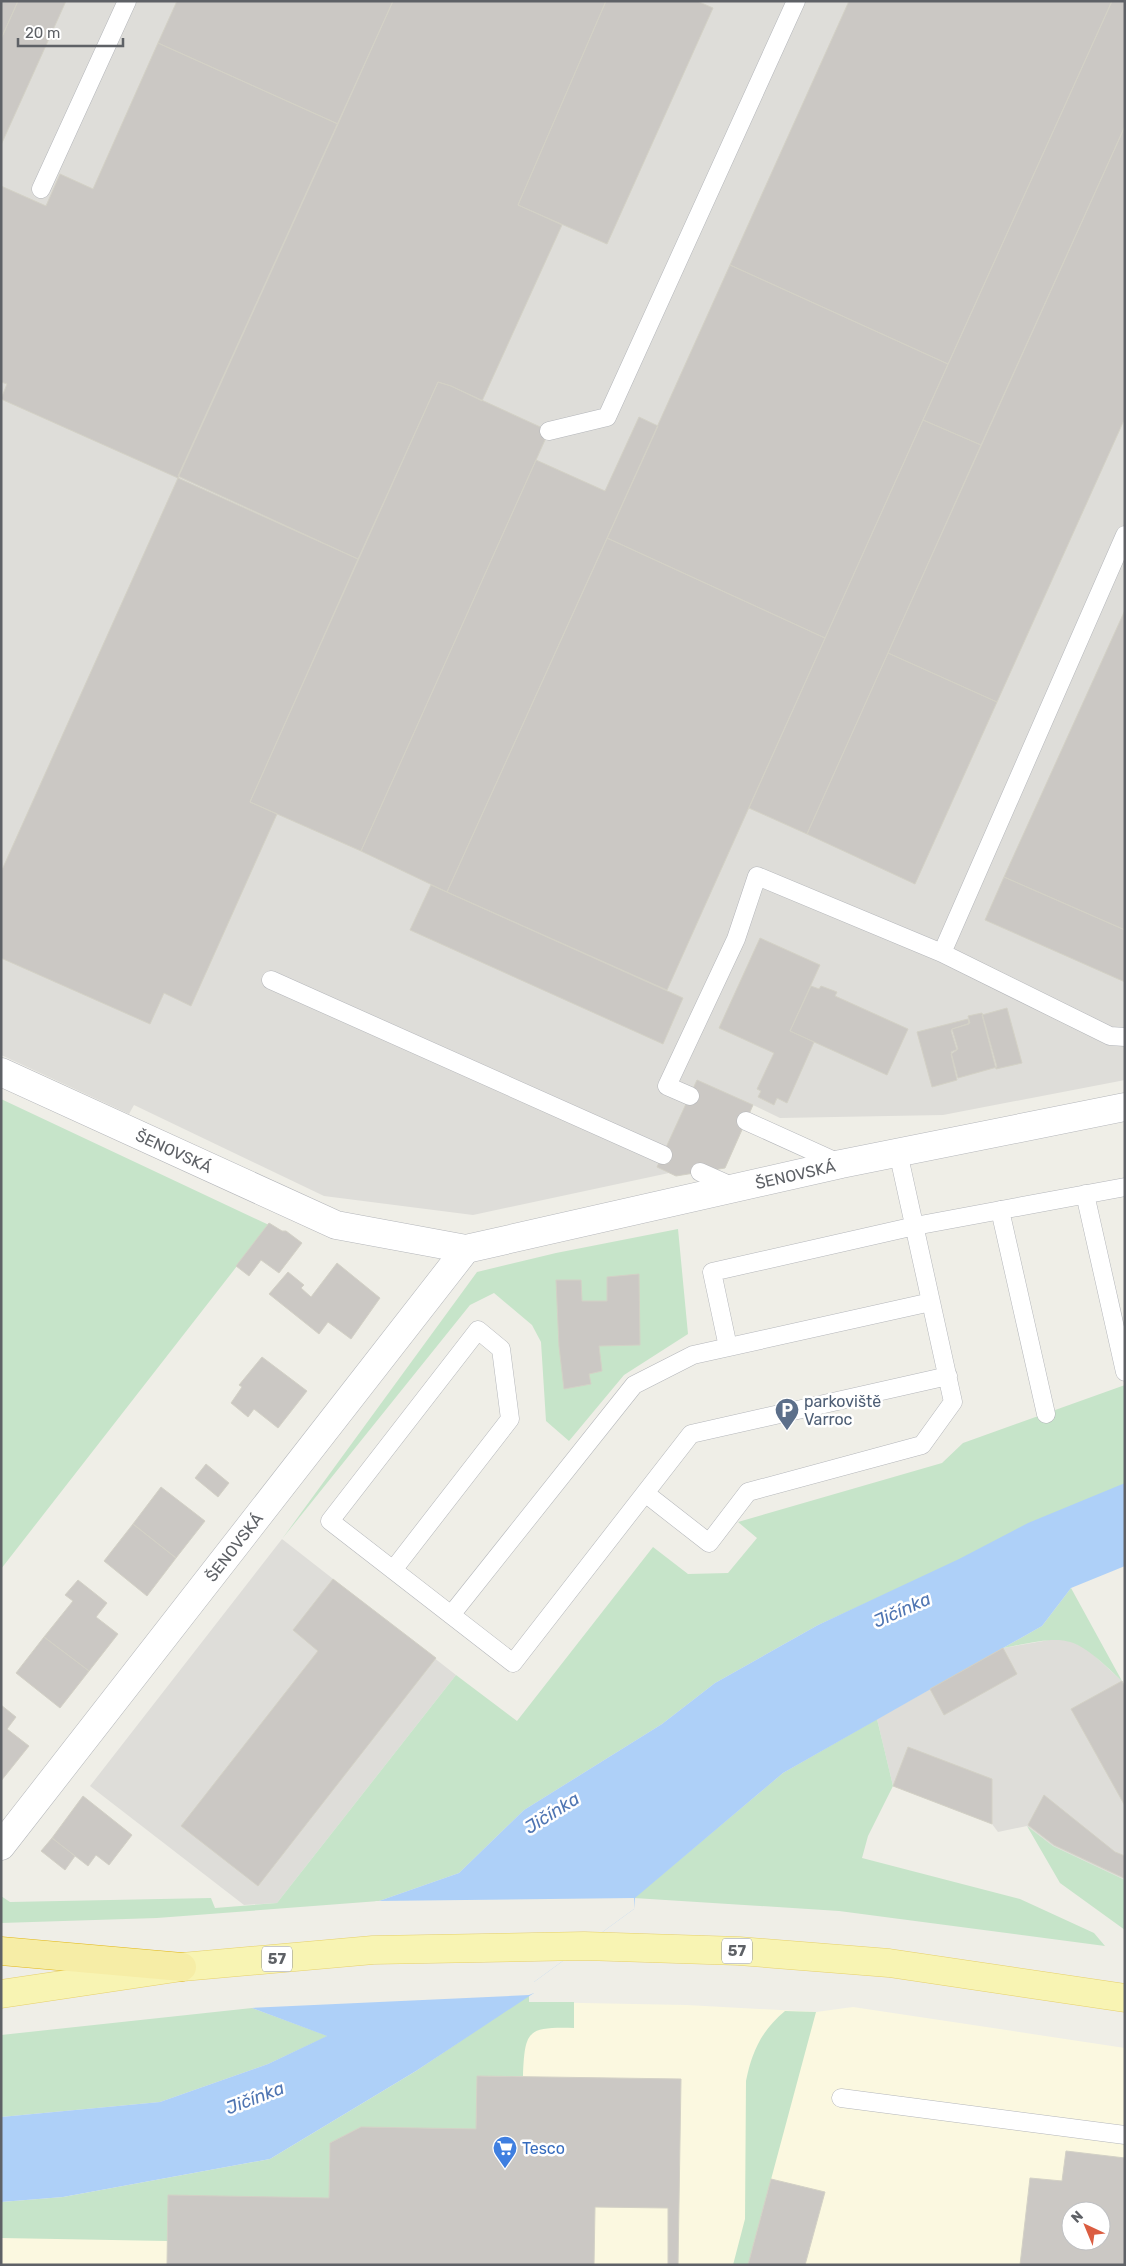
<svg xmlns="http://www.w3.org/2000/svg" width="1126" height="2266" font-family="Rubik,sans-serif">
  <style>
    .commercial { fill: #fbf8e0; fill-rule: evenodd }
    .industrial { fill: #deddd9 }
    .green { fill: #c6e4c9 }
    .water { fill: #aed0f8 }
    .pier { fill: #efeee7 }
    .building { fill: #cbc8c4; stroke: #d3d1c6; fill-rule: evenodd }
    .lines { fill: none; stroke-linecap: round; stroke-linejoin: round }
    .service-casing { stroke: #b4b6ba; stroke-width: 19 }
    .minor-casing { stroke: #b4b6ba; stroke-width: 29 }
    .primary-casing { stroke: #e6d06a; stroke-width: 29 }
    .trunk-casing { stroke: #e2b714; stroke-width: 29 }
    .service { stroke: #fff; stroke-width: 18 }
    .minor { stroke: #fff; stroke-width: 28 }
    .primary { stroke: #f8f4b3; stroke-width: 28 }
    .trunk { stroke: #f6eda6; stroke-width: 28 }
    .labels { text-anchor: middle; stroke-width: 5; stroke-linejoin: round; paint-order: stroke }
    .shield { fill: #fff; stroke: #8e9094; stroke-width: 1 }
    .shield-label { font-size: 15px; font-weight: bold; fill: #5e6166 }
    .street-label { font-size: 16px; fill: #5e6166; stroke: #fff }
    .service-label { font-size: 16px; fill: #4e5e75; stroke: #fff; text-anchor: start }
    .shop-label { font-size: 16px; fill: #366cbe; stroke: #fff; text-anchor: start }
    .water-label { font-size: 18px; font-style: italic; fill: #4f75b2; stroke: #fff }
  </style>
  <rect width="100%" height="100%" fill="#efeee7"/>
  <path class="commercial" d="M529 1995V2002L687 2005 816 2012 853 2007 1125 2048V2265H1V2202L63 2197ZM1071 2211H1101V2241H1071Z"/>
  <path class="industrial" d="M1 1H1125V1080L943 1115 780 1118 753 1105 725 1168 676 1176 669 1173 473 1215 324 1196 134 1105 129 1114 1 1055Z
    M282 1539 456 1675 277 1903 244 1905 90 1786Z
    M1055 1639 1070 1641 1086 1648 1122 1681 1125 1687V1880L1053 1846 1027 1826 998 1832 992 1824 893 1786 877 1719 1003 1648Z"/>
  <path class="green" d="M1 1099 269 1225 1 1569Z
    M678 1229 688 1334 624 1375 569 1441 546 1421 541 1342 532 1325 494 1293 470 1305 282 1539 477 1272 556 1253Z
    M1125 1385V1485L818 1625 715 1683 662 1724 524 1810 459 1873 379 1901 157 1918 1 1923V1896L10 1902 211 1898 215 1908 277 1903 456 1675 517 1721 653 1547 688 1574 728 1573 757 1538 738 1522 942 1463 963 1443Z
    M1071 1588 1122 1681C1071 1633 1070 1635 1003 1648L1042 1626Z
    M877 1719 893 1786 868 1836 862 1858 1020 1899 1094 1933 1105 1946 839 1911 634 1898 783 1773Z
    M1027 1826 1053 1846 1125 1880V1930L1060 1883Z
    M529 1995V2002H574V2028C527 2027 525 2030 523 2076H477L476 2129 361 2127 330 2143 329 2198 168 2241 1 2238V2202L63 2197 270 2159 416 2071Z
    M252 2008 328 2036 268 2064 160 2102 1 2117V2035Z
    M785 2011 816 2012 748 2265H733L745 2219 746 2081C752 2051 762 2030 785 2011Z"/>
  <path class="water" d="M1125 1483V1566L1071 1588 1042 1626 783 1773 635 1898 634 1909 534 1982V1993L416 2071 270 2159 63 2197 1 2202V2117L160 2102 268 2064 327 2036 252 2008 314 1964 379 1901 459 1873 524 1810 662 1724 715 1683 818 1625 959 1559 1028 1523Z"/>
  <path class="pier" d="M634 1898V1909L534 1982V1993L529 1995 249 2008 313 1962 376 1901Z"/>
  <path class="building" d="M1 1H18L1 39Z
    M18 1H66L1 145V39Z
    M177 1H393L338 124 158 43Z
    M393 1H606L518 205 562 225 482 401 451 386 438 382 358 559 178 476Z
    M606 1H697L713 8 607 244 518 205Z
    M849 1H1112L948 364 730 265Z
    M1112 1H1125V126L981 445 923 420Z
    M158 43 338 124 178 478 1 399 7 384 1 382V186L46 206 60 174 93 189Z
    M1125 126V418L997 702 888 653Z
    M730 265 948 364 825 638 607 538Z
    M438 382 451 386 549 431 361 851 250 802Z
    M639 417 658 426 447 892 361 851 536 460 605 491Z
    M923 420 981 445 807 834 749 808Z
    M178 478 358 559 250 802 277 814 191 1006 164 993 150 1024 1 958V872Z
    M607 538 825 638 667 990 447 892Z
    M1125 610V930L1004 877Z
    M888 653 997 702 915 884 807 834Z
    M1004 877 1125 930V982L985 920Z
    M431 885 683 998 663 1044 410 930Z
    M760 938 820 965 790 1031 814 1042 787 1103 777 1098 774 1105 758 1097 761 1091 757 1089 774 1053 719 1028Z
    M811 986 819 989 821 986 837 992 835 996 908 1029 887 1075 790 1031Z
    M1007 1008 1022 1063 996 1069 982 1015Z
    M982 1013 997 1067 958 1078 951 1052 958 1049 952 1029 970 1023 968 1016Z
    M968 1019 969 1024 952 1029 951 1031 957 1050 951 1054 957 1080 932 1087 917 1032Z
    M697 1080 753 1105 725 1168 676 1176 657 1167Z
    M269 1223 282 1231H286L302 1243 279 1273 261 1260 249 1276 236 1266Z
    M337 1263 380 1298 351 1339 328 1322 319 1334 269 1294 288 1272 304 1285 301 1288 311 1297Z
    M639 1274 640 1345 599 1346 602 1371 589 1374 591 1384 564 1389 559 1346 556 1280H581L582 1301H607V1277Z
    M262 1357 307 1391 278 1428 254 1409 248 1417 231 1403 242 1387 239 1385Z
    M206 1464 229 1483 218 1497 195 1478Z
    M161 1487 205 1521 176 1558 133 1524Z
    M133 1524 176 1558 147 1596 104 1561Z
    M333 1579 436 1658 258 1886 181 1826 318 1651 293 1630Z
    M78 1580 107 1603 96 1617 118 1634 89 1671 44 1637 73 1601 65 1595Z
    M44 1637 89 1671 60 1708 16 1673Z
    M1003 1648 1017 1674 944 1715 930 1689Z
    M1122 1681 1125 1687V1806L1071 1709Z
    M1 1705 16 1717 7 1729 29 1746 1 1781Z
    M908 1747 992 1779V1824L893 1786Z
    M1044 1795 1115 1852 1125 1856 1124 1878 1054 1845 1028 1825Z
    M83 1796 132 1835 109 1865 96 1855 88 1866 52 1838Z
    M52 1838 75 1856 65 1870 41 1851Z
    M477 2076 681 2079 678 2265H668V2208L595 2207 594 2265H167L168 2195 329 2198 330 2143 361 2127 476 2129Z
    M1066 2151 1125 2158V2265H1020L1030 2178 1062 2181ZM1071 2211H1101V2241H1071Z
    M771 2179 825 2192 805 2265H748Z"/>
  <g class="lines">
    <defs>
      <path id="service" d="M41 189 127 1
        M549 431 607 417 796 1
        M942 953 1125 535
        M271 980 663 1155
        M690 1096 667 1086 736 939 757 876 942 953 1110 1036 1125 1037
        M746 1121 841 1164
        M700 1172 736 1188
        M1085 1194 1125 1372
        M1000 1210 1046 1414
        M728 1347 712 1272 915 1226 1125 1187
        M645 1493 709 1543 748 1492 922 1445 953 1402 898 1152
        M393 1570 510 1419 501 1349 478 1330 330 1521 513 1663 691 1434 948 1376
        M451 1615 634 1385 693 1355 931 1302
        M841 2098 1125 2135"/>
      <g id="minor">
        <path id="s1" d="M1 1072 336 1225 466 1249 841 1164 1125 1107"/>
        <path id="s2" d="M1 1846 466 1249"/>
      </g>
      <path id="primary" d="M1 1994 182 1967 373 1950 584 1946 739 1951 889 1963 1125 1998"/>
      <path id="trunk" d="M1 1951 182 1967"/>
    </defs>
    <use href="#service" class="service-casing"/>
    <use href="#minor" class="minor-casing"/>
    <use href="#primary" class="primary-casing"/>
    <use href="#trunk" class="trunk-casing"/>
    <use href="#service" class="service"/>
    <use href="#minor" class="minor"/>
    <use href="#primary" class="primary"/>
    <use href="#trunk" class="trunk"/>
  </g>
  <defs>
    <symbol id="parking-pin" viewBox="-11 -11 22 30"><path d="M0 17L-7.5 6A9.5 9.5 0 1 1 7.5 6Z" fill="#5c6f8a" stroke="#fff"/><path d="M-3.5-5.5H1a3.5 3.5 0 0 1 0 7H-1V5.5H-3.5ZM-1-3.4V-.6H.8a1.4 1.4 0 0 0 0-2.8Z" fill="#fff"/></symbol>
    <symbol id="supermarket-pin" viewBox="-11 -11 22 30"><path d="M0 17L-7.5 6A9.5 9.5 0 1 1 7.5 6Z" fill="#3f7fe0" stroke="#fff"/><path d="M-6-5.5h2.5l.6 2H6L4.5 2H-2.5L-4.4-4H-6ZM-1.5 3.2a1.3 1.3 0 1 0 .1 0ZM3 3.2a1.3 1.3 0 1 0 .1 0Z" fill="#fff"/></symbol>
  </defs>
  <g fill-rule="evenodd">
    <use href="#parking-pin" x="773" y="1396" width="28" height="38"/>
    <use href="#supermarket-pin" x="491" y="2134" width="28" height="38"/>
  </g>
  <g class="labels">
    <g class="shield">
      <rect x="722" y="1938.5" width="30" height="25" rx="4"/>
      <rect x="262" y="1946.5" width="30" height="25" rx="4"/>
    </g>
    <g class="shield-label">
      <text x="737" y="1956">57</text>
      <text x="277" y="1964">57</text>
    </g>
    <g class="street-label">
      <text dy="6" stroke="none"><textPath href="#s1" startOffset="190">ŠENOVSKÁ</textPath></text>
      <text dy="6" stroke="none"><textPath href="#s1" startOffset="838">ŠENOVSKÁ</textPath></text>
      <text dy="6" stroke="none"><textPath href="#s2" startOffset="379">ŠENOVSKÁ</textPath></text>
    </g>
    <g class="service-label">
      <text x="804" y="1407">parkoviště<tspan x="804" dy="18">Varroc</tspan></text>
    </g>
    <g class="shop-label">
      <text x="522" y="2154">Tesco</text>
    </g>
    <g class="water-label">
      <text transform="translate(902 1610) rotate(-24)" y="6">Jičínka</text>
      <text transform="translate(552 1813) rotate(-32)" y="6">Jičínka</text>
      <text transform="translate(255 2098) rotate(-21)" y="6">Jičínka</text>
    </g>
  </g>
  <rect width="1126" height="2266" fill="none" stroke="#5e6166" stroke-width="5"/>
  <g transform="translate(1086 2226) rotate(316)"><circle r="24" fill="#ffffff" stroke="#bfc0c2"/>
  <path d="M0-4L9 19L0 12L-9 19Z" fill="#db5d41"/>
  <text y="-8" font-size="14" font-weight="bold" text-anchor="middle" fill="#5e6166">N</text>
  </g>
  <path d="M18 38v8h105v-8" fill="none" stroke="#5e6166" stroke-width="2.5"/>
  <text x="25" y="38" font-size="15" fill="#5e6166" stroke="#ffffff" stroke-width="4" paint-order="stroke">20 m</text>
</svg>
